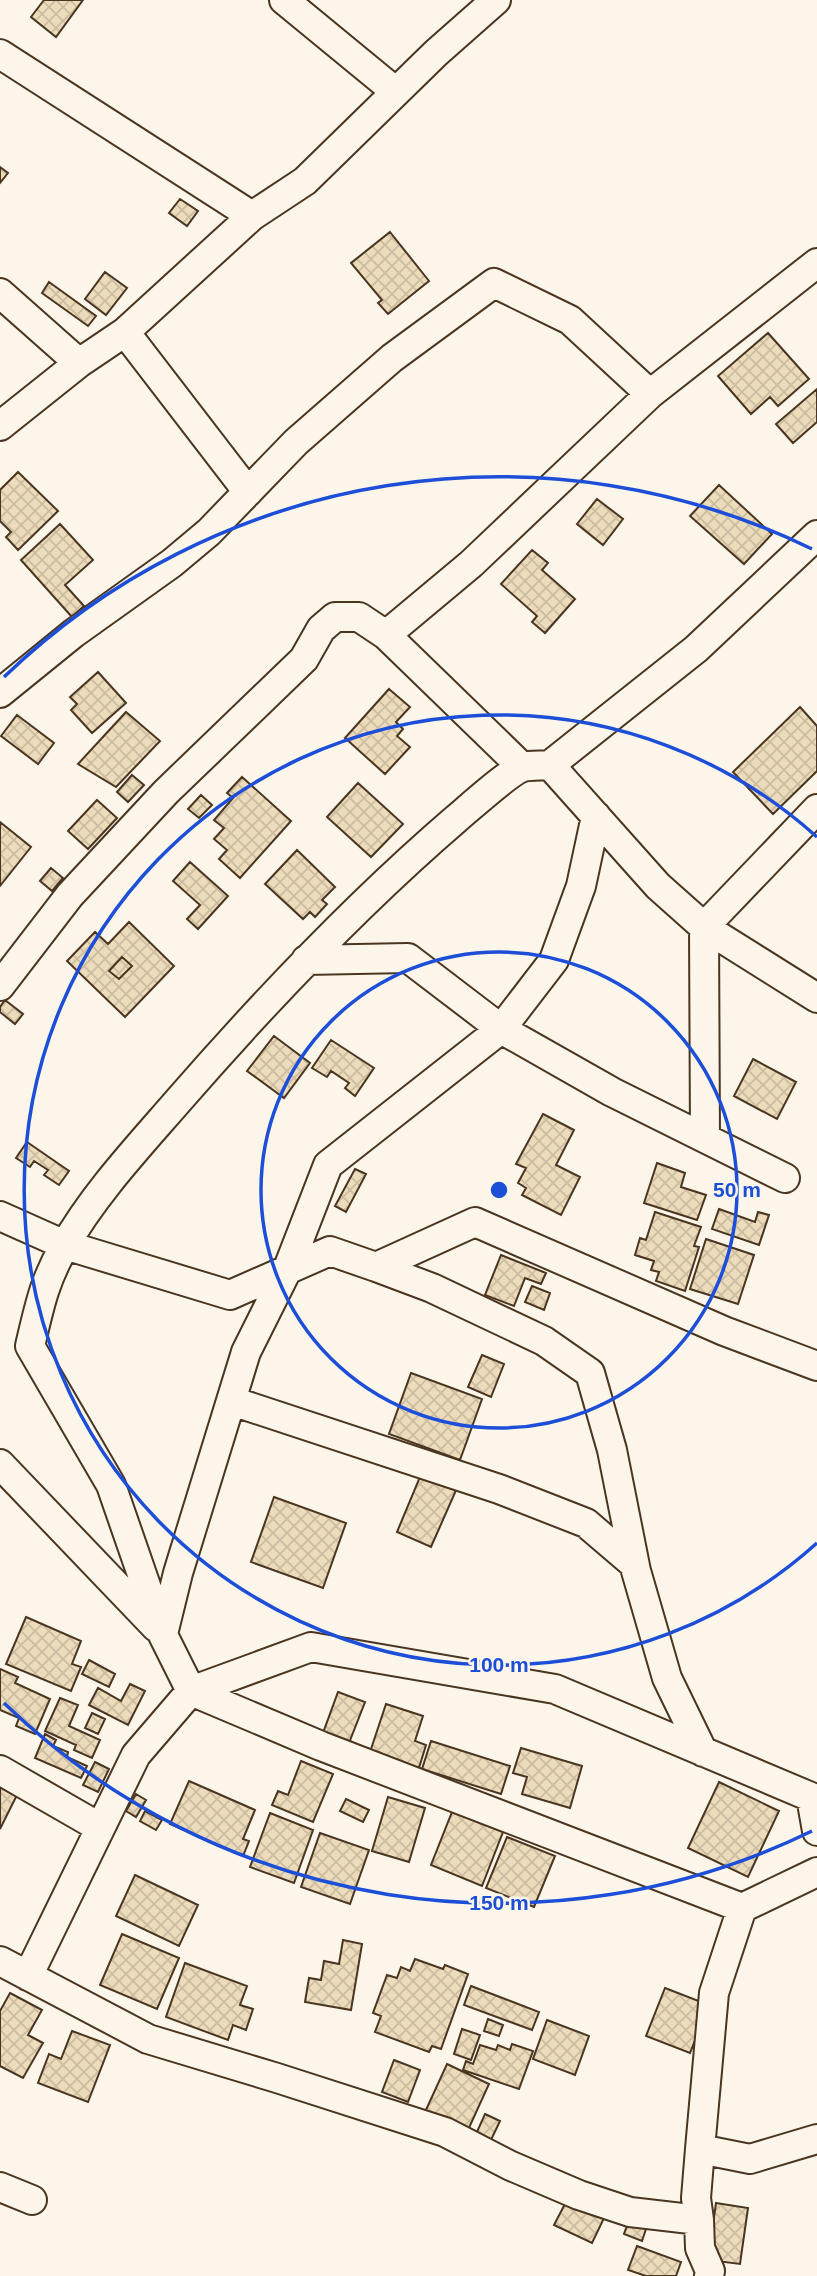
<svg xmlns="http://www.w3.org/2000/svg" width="817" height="2276" font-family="Arial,sans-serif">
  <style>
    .building { fill: url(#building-cross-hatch); stroke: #4a3520; stroke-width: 2; fill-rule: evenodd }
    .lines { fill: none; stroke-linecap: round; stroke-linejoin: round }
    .street-casing { stroke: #4a3520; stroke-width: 32 }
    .street { stroke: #fbf6e9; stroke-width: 28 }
    .ring { fill: none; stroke: #1d4ed8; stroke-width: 3.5 }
    .centre { fill: #1d4ed8; stroke: #fbf6e9; stroke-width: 3.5 }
    .ring-label { font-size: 21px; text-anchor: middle; font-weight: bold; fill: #1d4ed8; stroke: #fbf6e9; stroke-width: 5; stroke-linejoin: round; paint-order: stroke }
  </style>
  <defs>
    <pattern id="building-cross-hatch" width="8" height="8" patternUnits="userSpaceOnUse" patternTransform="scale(1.75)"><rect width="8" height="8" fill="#ecdcbc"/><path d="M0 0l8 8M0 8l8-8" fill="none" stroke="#ccbda1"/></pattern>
  </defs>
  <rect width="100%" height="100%" fill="#fbf6e9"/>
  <path class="building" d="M44 0H83L56 37 31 17Z
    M0 167 8 173 0 183Z
    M180 199 198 211 187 226 169 213Z
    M390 232 429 281 388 314 378 303 382 300 351 263Z
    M105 272 127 288 106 315 85 299Z
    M49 282 96 316 88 326 42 293Z
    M768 333 809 379 778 406 770 397 751 414 718 376Z
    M817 389V422L793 443 776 424Z
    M18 472 58 511 18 550 6 537 11 532 0 521V490Z
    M719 485 772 534 744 564 690 516Z
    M597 499 623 519 603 545 577 524Z
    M60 524 93 560 65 585 84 606 72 617 21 560Z
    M532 550 548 563 542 570 575 599 545 633 532 622 537 616 501 584Z
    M98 672 126 703 92 733 71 710 77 704 70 697Z
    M389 689 410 707 396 722 403 729 397 736 410 747 385 774 345 738Z
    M800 707 817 726V771L773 814 733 772Z
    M126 712 160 741 116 787 78 764Z
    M17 715 54 743 38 764 1 736Z
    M132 775 144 785 128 802 117 792Z
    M242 777 291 821 240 878 219 859 227 850 214 839 224 828 214 820 233 798 227 793Z
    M358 783 403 824 371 857 327 817Z
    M201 795 212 805 199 818 188 809Z
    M97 800 117 818 88 849 68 831Z
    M0 822 31 847 0 886Z
    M297 850 335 887 322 900 327 904 315 917 310 912 303 919 265 884Z
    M190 862 228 896 198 929 187 919 200 905 173 881Z
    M51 868 63 878 52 891 40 881Z
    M129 922 174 966 125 1017 67 961 95 932 108 944ZM122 957 132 966 119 979 109 971Z
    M122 957 132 966 119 979 109 971Z
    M5 1000 23 1014 15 1024 0 1012V1007Z
    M274 1036 310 1063 284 1098 247 1071Z
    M331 1040 374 1068 355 1096 345 1088 349 1083 331 1071 327 1077 312 1068Z
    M753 1059 796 1082 777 1119 734 1096Z
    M543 1114 574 1130 556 1165 580 1177 561 1215 522 1195 526 1188 518 1183 526 1168 516 1164Z
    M27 1142 69 1171 59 1185 44 1175 48 1170 34 1161 30 1167 16 1158Z
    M657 1163 685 1173 681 1187 706 1195 697 1220 644 1203Z
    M355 1169 366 1174 346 1212 335 1206Z
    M719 1209 755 1222 758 1212 769 1215 759 1245 712 1229Z
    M655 1212 701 1227 694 1246 699 1247 685 1291 656 1281 659 1272 651 1270 654 1261 635 1255 640 1238 646 1240Z
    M706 1239 754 1255 738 1304 690 1289Z
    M501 1255 546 1273 541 1284 525 1278 514 1306 485 1295Z
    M532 1286 550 1293 544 1310 525 1302Z
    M482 1355 504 1364 491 1397 468 1387Z
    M411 1373 482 1399 460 1460 389 1434Z
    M422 1472 457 1488 431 1547 397 1532Z
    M274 1497 346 1523 323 1588 251 1562Z
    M26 1617 81 1641 72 1664 81 1667 71 1691 6 1664Z
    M89 1660 115 1674 109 1687 82 1674Z
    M0 1669 18 1677 15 1683 50 1699 35 1734 16 1726 19 1718 0 1710Z
    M130 1684 145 1691 128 1725 89 1705 98 1688 121 1701Z
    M338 1692 365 1702 349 1743 323 1733Z
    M60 1698 78 1705 69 1726 100 1740 92 1758 74 1750 76 1745 45 1731Z
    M386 1704 423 1716 415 1741 426 1745 419 1768 370 1752Z
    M92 1713 105 1719 98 1734 85 1728Z
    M45 1734 56 1740 53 1746 68 1752 67 1757 87 1766 81 1778 35 1758Z
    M431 1741 510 1766 501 1794 422 1769Z
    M521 1748 582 1766 570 1808 522 1794 527 1777 513 1773Z
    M301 1761 333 1774 313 1822 272 1805 278 1791 288 1795Z
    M95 1762 109 1769 98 1792 83 1785Z
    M189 1781 255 1810 243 1839 249 1841 243 1856 170 1824Z
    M719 1782 779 1811 748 1877 688 1848Z
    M0 1787 17 1795 0 1829Z
    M136 1794 146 1800 136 1817 126 1811Z
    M388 1797 425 1808 409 1862 372 1851Z
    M346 1799 369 1810 363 1822 340 1811Z
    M145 1811 162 1820 156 1830 140 1821Z
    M452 1812 503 1832 482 1886 431 1865Z
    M270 1813 313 1830 294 1883 250 1867Z
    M320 1833 369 1850 350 1904 301 1887Z
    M507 1837 555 1856 534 1907 486 1888Z
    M135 1875 198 1905 179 1946 116 1916Z
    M122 1934 179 1958 157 2009 100 1985Z
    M343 1940 362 1944 351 2010 305 2002 309 1978 321 1980 324 1961 339 1964Z
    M415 1959 443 1969 445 1965 468 1974 441 2049 432 2046 429 2052 375 2032 381 2016 373 2013 387 1975 397 1978 401 1967 410 1971Z
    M185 1963 247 1986 240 2005 253 2009 246 2030 233 2025 228 2040 166 2017Z
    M471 1986 539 2012 532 2030 464 2005Z
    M665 1988 709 2005 690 2053 646 2036Z
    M10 1993 42 2010 28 2035 43 2043 23 2078 0 2066V2011Z
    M488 2019 503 2025 499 2036 484 2031Z
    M547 2020 589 2036 575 2075 533 2059Z
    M462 2029 480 2035 471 2060 454 2054Z
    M72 2031 110 2045 88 2102 38 2083 49 2054 61 2059Z
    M512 2044 533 2051 519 2089 463 2070 466 2061 473 2064 480 2045 496 2050 498 2045 510 2050Z
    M394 2060 420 2070 408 2102 382 2092Z
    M447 2064 489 2084 468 2130 425 2112Z
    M485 2114 500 2121 490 2142 476 2134Z
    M568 2198 605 2216 592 2243 554 2225Z
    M716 2203 748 2208 740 2264 708 2260Z
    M629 2220 647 2226 642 2241 624 2234Z
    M637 2246 681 2262 676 2276H646L628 2270Z"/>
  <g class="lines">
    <defs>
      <path id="street" d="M284 0 396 92
        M0 54 252 216
        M0 293 79 363
        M125 332 248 492
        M0 426 79 363 125 332 252 216 305 181 436 53 496 0
        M386 635 522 767
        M0 693 74 633 172 563 209 532 296 442 392 358 494 283 570 320 650 394
        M550 765 696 649 817 535
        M306 960 408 958 501 1029 612 1092 785 1178
        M0 986 70 895 166 792 304 659 321 629 335 617H359L386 635 471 564 650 394 817 263
        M817 998 704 927 658 886 550 765C542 766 531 765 523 767 510 771 469 808 456 819 356 905 265 1001 178 1101 139 1146 93 1195 64 1247 44 1281 39 1308 30 1346L111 1485 163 1635 191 1691 321 1746 742 1908 817 1872
        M705 1138 704 927 817 809
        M0 1216 65 1245 230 1295 330 1251 376 1267 475 1222 724 1331 817 1366
        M376 1267 432 1288 544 1341 590 1373 612 1450 636 1571
        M232 1401 499 1489 586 1523 634 1564 667 1678 703 1752
        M0 1464 156 1627
        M163 1634 178 1573 246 1352 288 1268 328 1165 501 1029 554 960 581 886 596 816
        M0 1770 99 1827
        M0 1961 148 2039 277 2078 445 2132 511 2166 579 2195 630 2212 699 2220 700 2248 710 2271 709 2276
        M28 1976 136 1755 191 1691 311 1647 555 1689 811 1797 817 1831
        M700 2149 714 1993 742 1908
        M0 2187 32 2200
        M699 2220 696 2198 700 2149 750 2159 817 2139"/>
    </defs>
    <use href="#street" class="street-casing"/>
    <use href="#street" class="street"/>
  </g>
  <g class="ring">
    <circle cx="499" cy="1190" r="238"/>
    <path d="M817 1543A475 475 0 1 1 817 837"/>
    <path d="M812 1831A713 713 0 0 1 4 1703M4 677A713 713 0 0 1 812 549"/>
  </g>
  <circle cx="499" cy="1190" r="10" class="centre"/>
  <g class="ring-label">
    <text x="737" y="1197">50 m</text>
    <text x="499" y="1672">100 m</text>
    <text x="499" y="1910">150 m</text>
  </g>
</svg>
